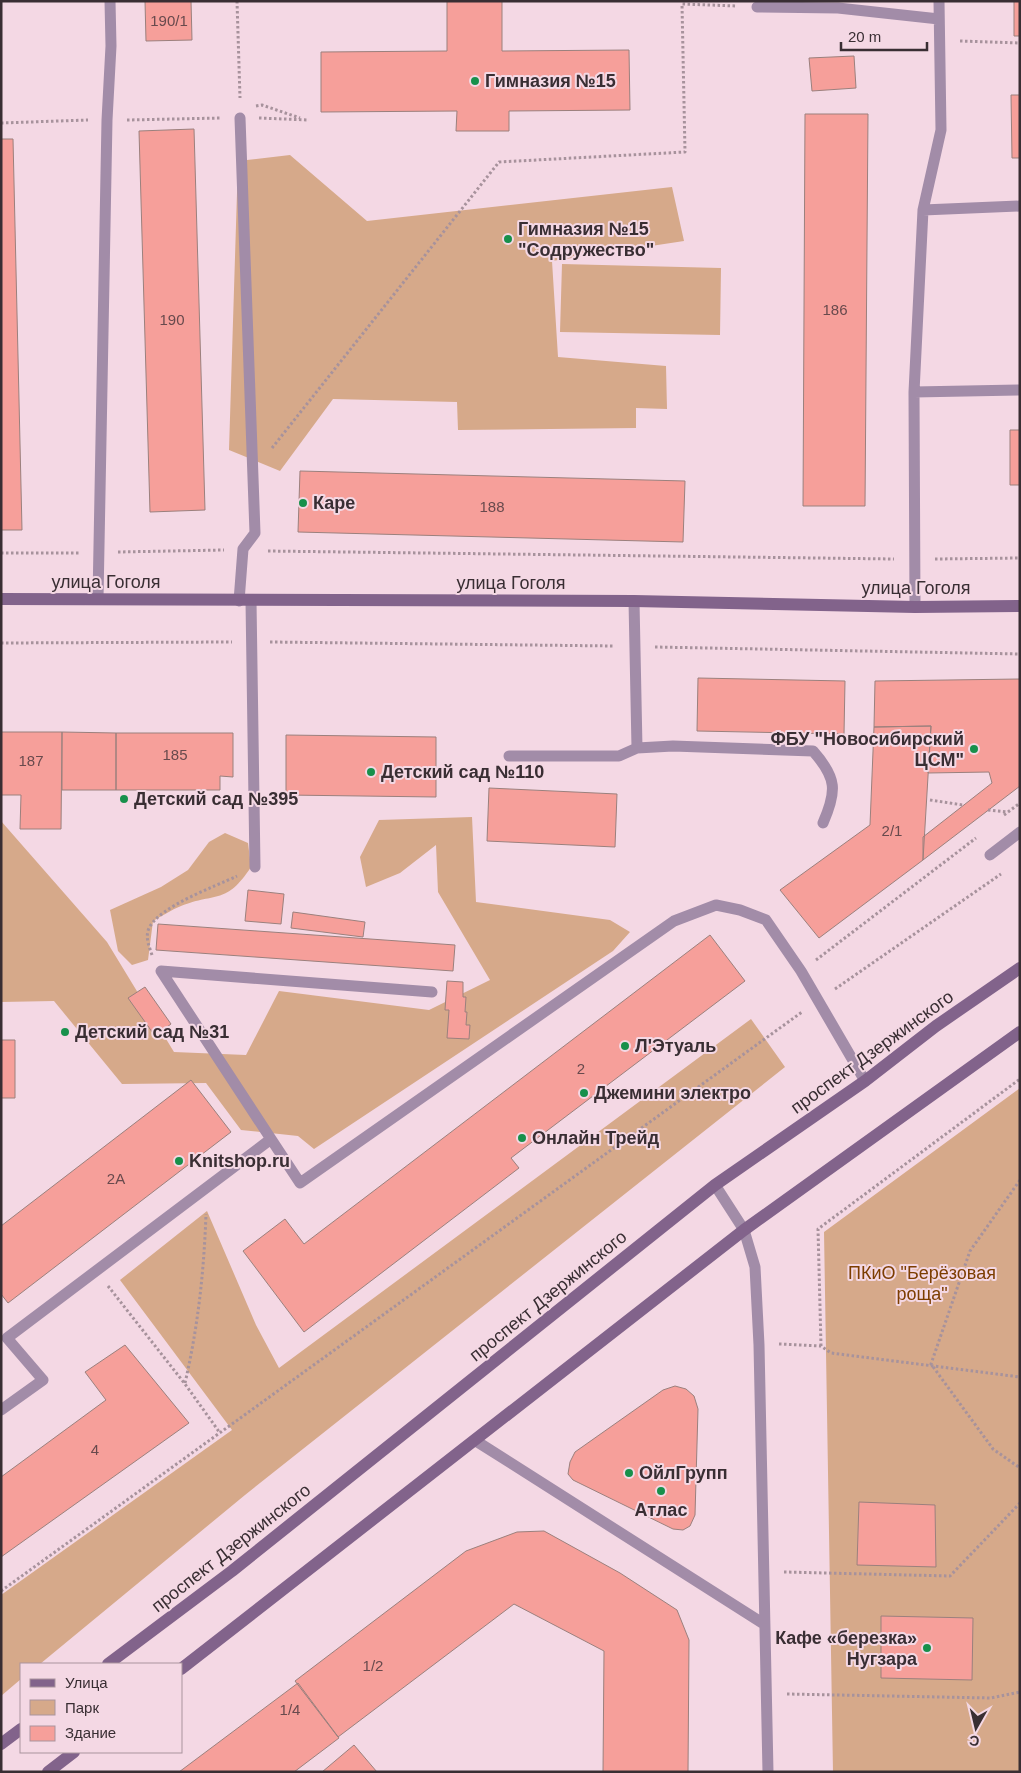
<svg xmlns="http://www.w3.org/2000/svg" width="1021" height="1773" font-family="Helvetica,sans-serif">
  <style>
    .green { fill: #d6a98a }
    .building { fill: #f69f9a; stroke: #9b807d }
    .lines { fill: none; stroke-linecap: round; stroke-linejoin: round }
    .path { stroke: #a7929c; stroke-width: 3; stroke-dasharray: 2.5 2.5; stroke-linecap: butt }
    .lane { stroke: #a28ca8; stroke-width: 11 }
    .secondary { stroke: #82638b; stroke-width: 12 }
    .poi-dot { fill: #18904b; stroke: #f4d8e4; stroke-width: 2 }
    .labels { text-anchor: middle; stroke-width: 4; stroke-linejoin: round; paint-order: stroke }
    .number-label { font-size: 15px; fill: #684a4d }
    .poi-label { font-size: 18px; font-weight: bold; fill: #392e33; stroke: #f4d8e4; text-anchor: start }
    .street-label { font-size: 18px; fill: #392e33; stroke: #f4d8e4 }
    .park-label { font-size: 18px; fill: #7c3d00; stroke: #f4d8e4 }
  </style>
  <rect width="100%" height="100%" fill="#f4d8e4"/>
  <path class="green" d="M290 155 367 221 672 187 684 241 552 261 558 357 666 366 667 409 636 408V428L458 430 457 402 333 399 280 471 229 450 238 161Z
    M562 264 721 268 720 335 560 332Z
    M472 817 476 902 610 920 630 932 613 951 314 1149 298 1136 241 1130 206 1083 122 1084 54 1001 1 1002V821L107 942 174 1052 246 1055 279 991 429 1010 490 980 438 892 436 845 400 873 366 887 360 857 379 820Z
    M225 833 248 843 251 867C226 905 217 892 181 906 171 910 162 916 153 921L148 960 132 965 118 951 110 910 161 887 188 870 209 842Z
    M751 1019 785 1067 245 1495 40 1664H21V1679L1 1696V1595L232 1430 120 1280 207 1211 256 1325 279 1368Z
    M1020 1088V1772H833L824 1232Z"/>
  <path class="building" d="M145 1H191L192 40 146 41Z
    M447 1H502V51L629 50 630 110 509 111V131H456L457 111 321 112V52L447 51Z
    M1014 1H1020V36H1014Z
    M854 56 856 88 812 91 809 58Z
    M1011 95H1020V158H1012Z
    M805 114H868L865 506H803Z
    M194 129 205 510 150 512 139 131Z
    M1 139H13L22 530H1Z
    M1010 430H1020V485H1010Z
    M300 471 685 481 683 542 298 532Z
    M698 678 845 681 844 734 697 731Z
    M1020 679V786L923 860V837L992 783 989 772 928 773 931 726 874 727 875 681Z
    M931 726 923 860 819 938 780 890 870 825 874 727Z
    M1 732H62L61 829H20L21 795H1Z
    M62 732 116 733V790H62Z
    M116 733H233V777L220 776V790H116Z
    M286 735 436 737V797L286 795Z
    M489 788 617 794 615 847 487 841Z
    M248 890 284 894 281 924 245 921Z
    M293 912 365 922 363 937 291 928Z
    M158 924 455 945 453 971 156 950Z
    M710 935 745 981 511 1158 519 1168 304 1332 243 1251 285 1219 304 1244Z
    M447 981 463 982V997H466L465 1012H467L466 1025H470L469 1039 447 1038 449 1010H445Z
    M145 987 171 1024 155 1036 128 998Z
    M1 1040H15V1098H1Z
    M191 1080 231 1132 8 1303 1 1294V1226Z
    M125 1345 189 1423 1 1557V1477L106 1400 85 1372Z
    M675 1386 686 1389 694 1396 698 1409 695 1515 690 1526 683 1530 673 1529 573 1480 568 1474 570 1462 575 1452 663 1390Z
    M859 1502 935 1505 936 1567 857 1565Z
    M544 1531 620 1573 677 1610 689 1640 688 1772H603L604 1651 514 1604 338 1737 295 1681 466 1551 517 1532Z
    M881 1616 973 1618 972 1680 881 1678Z
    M298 1683 339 1738 294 1772H179Z
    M354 1745 377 1772H322Z"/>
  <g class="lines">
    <path class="path" d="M237 1 240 98
      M960 41 1020 43
      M256 106 262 105 300 118
      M259 118 309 120
      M127 120 221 118
      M1 123 88 120
      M272 448 499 162 685 152 682 4 737 6
      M268 551 894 559
      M118 552 224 550
      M1 553H79
      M935 559 1020 558
      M270 642 614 646
      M1 643 232 642
      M655 647 1020 654
      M930 800 963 805
      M988 810 1008 812
      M1004 815 1020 803
      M152 955C149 946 145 937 149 928 160 906 214 887 237 876
      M816 960 976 838
      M835 989 1001 874
      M1020 1180 970 1251 931 1364 993 1449 1020 1468
      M108 1286 185 1384 220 1433
      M779 1344 821 1346 831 1353 1020 1377
      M821 1346 818 1229 1020 1079
      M185 1383C198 1327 204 1271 206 1214
      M784 1572 950 1576 1020 1503
      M1 1591 802 1012
      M787 1694 991 1698 1020 1692"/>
    <path class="lane" d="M757 7 838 8 939 19
      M923 210 1020 206
      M914 392 1020 390
      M98 599 107 120 111 46 110 1
      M239 601 243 549 255 533 240 118
      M251 601 255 867
      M634 601 637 748
      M915 607 914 392 923 210 941 130 939 1
      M509 756H619L637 748 673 746 813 751C837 778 837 791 823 823
      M990 855 1020 832
      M271 1139 161 971 432 992
      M715 1185 744 1230 755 1267 759 1345 768 1772
      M1 1410 43 1380 7 1338 271 1139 300 1183 674 921 716 905 740 910 766 920 801 971 865 1081
      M476 1441 764 1624"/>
    <path class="secondary" d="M1 599 634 601 915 607 1020 606
      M108 1664 232 1571 715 1185 865 1081 936 1026 1020 968
      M181 1669 744 1230 1020 1032
      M1 1744 21 1729
      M48 1772 74 1752"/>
  </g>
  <g class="poi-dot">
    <circle cx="475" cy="81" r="5"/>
    <circle cx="508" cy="239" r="5"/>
    <circle cx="303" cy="503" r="5"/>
    <circle cx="974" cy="749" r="5"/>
    <circle cx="371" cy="772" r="5"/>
    <circle cx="124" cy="799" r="5"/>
    <circle cx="65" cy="1032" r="5"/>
    <circle cx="625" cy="1046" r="5"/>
    <circle cx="584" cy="1093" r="5"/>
    <circle cx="522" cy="1138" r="5"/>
    <circle cx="179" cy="1161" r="5"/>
    <circle cx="629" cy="1473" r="5"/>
    <circle cx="661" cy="1491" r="5"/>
    <circle cx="927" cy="1648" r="5"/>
  </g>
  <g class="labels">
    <g class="number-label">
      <text x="169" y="26">190/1</text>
      <text x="835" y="315">186</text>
      <text x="172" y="325">190</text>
      <text x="492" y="512">188</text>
      <text x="175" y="760">185</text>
      <text x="31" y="766">187</text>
      <text x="892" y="836">2/1</text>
      <text x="581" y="1074">2</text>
      <text x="116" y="1184">2А</text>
      <text x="95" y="1455">4</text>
      <text x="373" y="1671">1/2</text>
      <text x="290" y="1715">1/4</text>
    </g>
    <g class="poi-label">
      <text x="485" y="87">Гимназия №15</text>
      <text x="518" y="235">Гимназия №15<tspan x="518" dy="21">"Содружество"</tspan></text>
      <text x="313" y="509">Каре</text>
      <text x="964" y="745" text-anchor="end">ФБУ "Новосибирский<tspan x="964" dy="21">ЦСМ"</tspan></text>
      <text x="381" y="778">Детский сад №110</text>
      <text x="134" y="805">Детский сад №395</text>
      <text x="75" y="1038">Детский сад №31</text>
      <text x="635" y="1052">Л'Этуаль</text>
      <text x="594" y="1099">Джемини электро</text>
      <text x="532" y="1144">Онлайн Трейд</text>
      <text x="189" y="1167">Knitshop.ru</text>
      <text x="639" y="1479">ОйлГрупп</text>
      <text x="661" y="1516" text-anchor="middle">Атлас</text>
      <text x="917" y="1644" text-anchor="end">Кафе «березка»<tspan x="917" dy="21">Нугзара</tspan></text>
    </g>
    <g class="street-label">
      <text x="106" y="588">улица Гоголя</text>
      <text x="511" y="589">улица Гоголя</text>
      <text x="916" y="594">улица Гоголя</text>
      <text transform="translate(872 1052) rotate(-36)" y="6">проспект Дзержинского</text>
      <text transform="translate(548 1296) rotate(-39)" y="6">проспект Дзержинского</text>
      <text transform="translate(231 1548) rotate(-38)" y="6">проспект Дзержинского</text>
    </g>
    <g class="park-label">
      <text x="922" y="1279">ПКиО "Берёзовая<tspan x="922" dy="21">роща"</tspan></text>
    </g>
  </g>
  <rect width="1021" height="1773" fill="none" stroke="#392e33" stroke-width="5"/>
  <rect x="20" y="1663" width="162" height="90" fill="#f4d8e4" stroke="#a9949d"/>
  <rect x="30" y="1679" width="25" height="8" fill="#82638b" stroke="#a9949d"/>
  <text x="65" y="1688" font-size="15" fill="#392e33">Улица</text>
  <rect x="30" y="1700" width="25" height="15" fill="#d6a98a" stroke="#a9949d"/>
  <text x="65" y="1713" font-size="15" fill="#392e33">Парк</text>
  <rect x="30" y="1726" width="25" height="15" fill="#f69f9a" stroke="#a9949d"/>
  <text x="65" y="1738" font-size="15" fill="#392e33">Здание</text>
  <g transform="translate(976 1728) rotate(188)" stroke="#f4d8e4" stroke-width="4" paint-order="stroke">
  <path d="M0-4L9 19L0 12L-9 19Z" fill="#392e33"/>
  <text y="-8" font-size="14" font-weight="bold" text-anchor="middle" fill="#392e33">С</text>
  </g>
  <path d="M841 42v8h86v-8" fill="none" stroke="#392e33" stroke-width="2.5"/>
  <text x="848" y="42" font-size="15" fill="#392e33" stroke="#f4d8e4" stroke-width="4" paint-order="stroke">20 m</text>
</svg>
